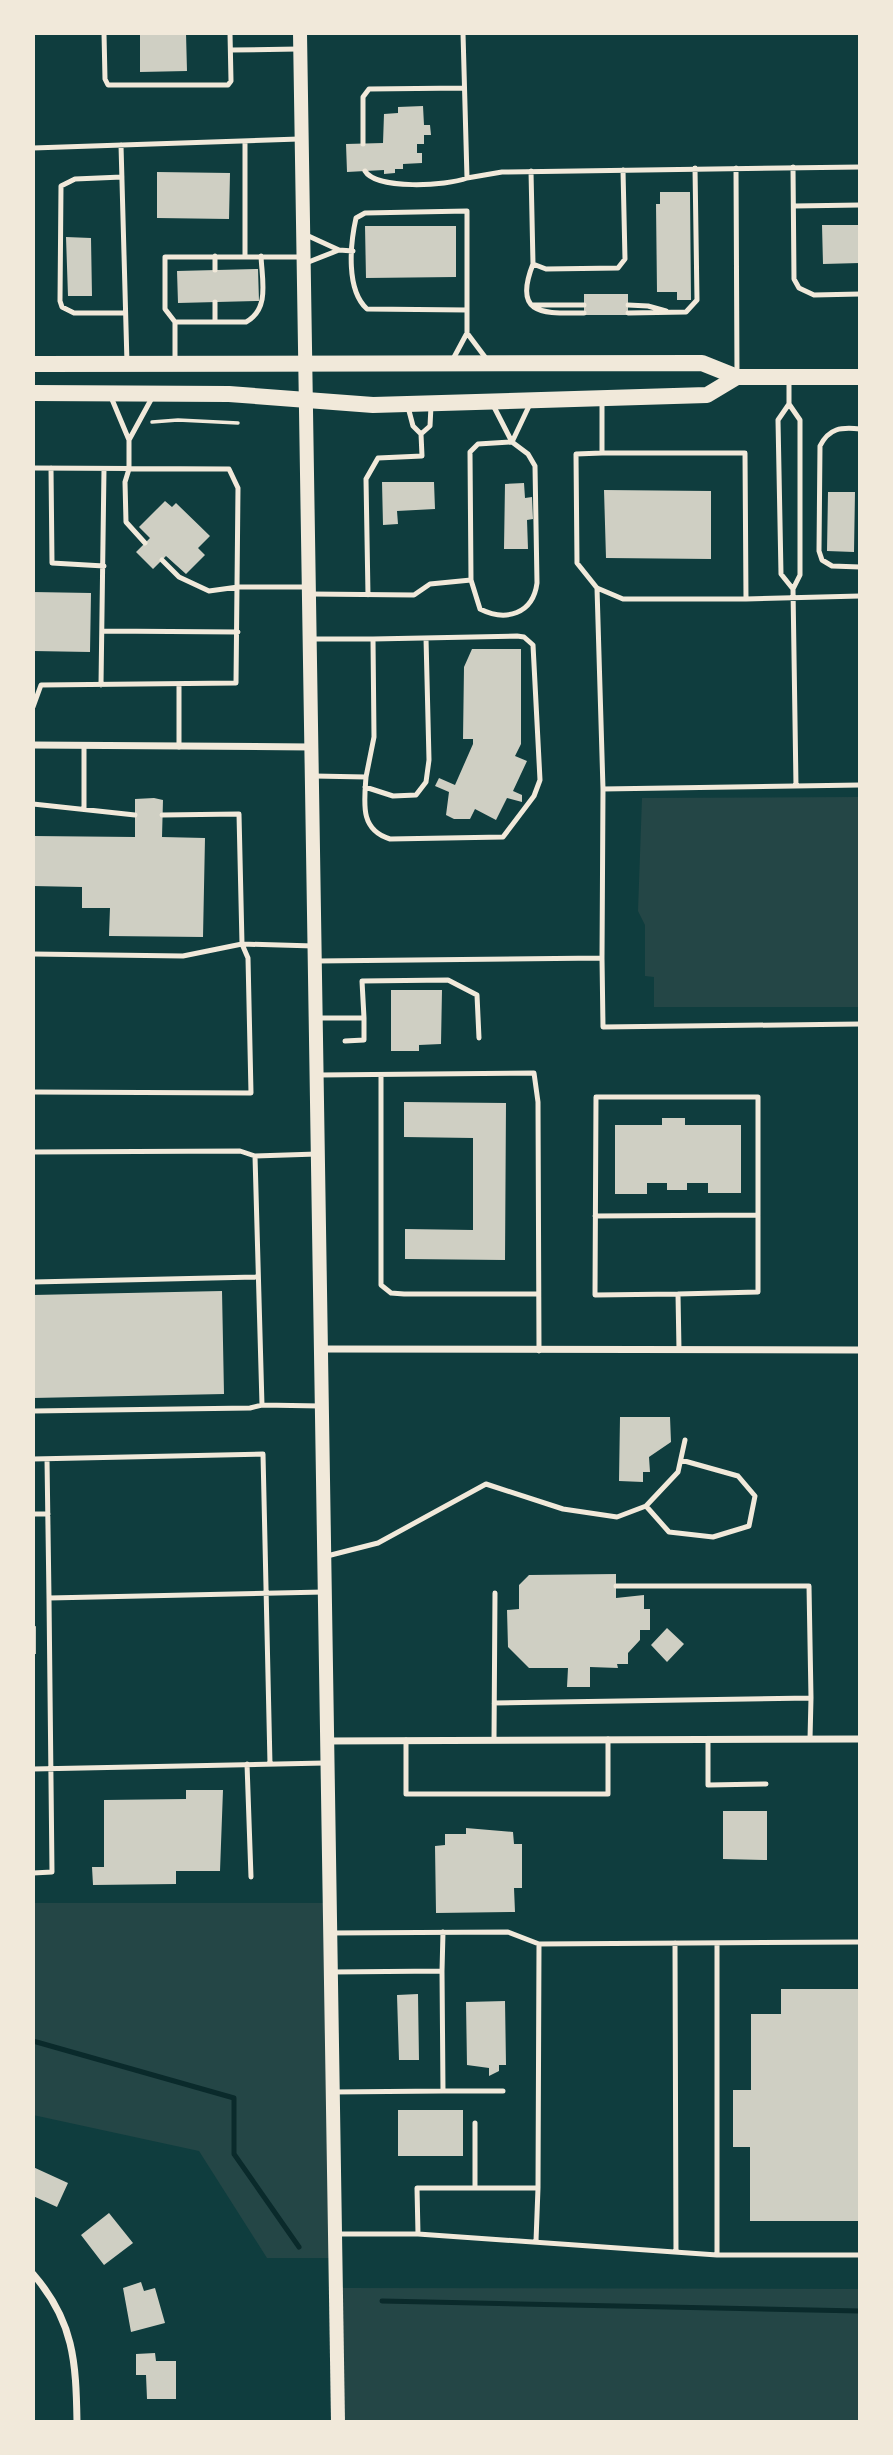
<svg xmlns="http://www.w3.org/2000/svg" width="893" height="2455" font-family="Montserrat,sans-serif">
  <style>
    .green { fill: #244646 }
    .lines { fill: none; stroke-linecap: round; stroke-linejoin: round }
    .stream { stroke: #0a2a2b; stroke-width: 5 }
    .building { fill: #cfcfc3 }
    .path { stroke: #f1e9da; stroke-width: 3.5 }
    .service { stroke: #f1e9da; stroke-width: 5 }
    .minor { stroke: #f1e9da; stroke-width: 7 }
    .secondary { stroke: #f1e9da; stroke-width: 14 }
    .primary { stroke: #f1e9da; stroke-width: 16 }
  </style>
  <rect width="100%" height="100%" fill="#0f3d3e"/>
  <path class="green" d="M860 797V1007H654V977L645 976V925L638 911 642 798Z
    M33 1903H330L335 2258H267L199 2151 33 2115Z
    M336 2288 860 2289V2422H338Z"/>
  <g class="lines">
    <path class="stream" d="M33 2041 234 2098V2154L299 2247
      M382 2301 860 2311"/>
  </g>
  <path class="building" d="M140 33H186L187 71 140 72Z
    M423 106 424 125H430L431 135H424V144H417V153H422V163L403 164V169H395V173L384 174V170L347 172 346 144 383 143 384 114 398 113V107Z
    M157 172 230 173 229 219 157 218Z
    M660 192H690L691 300H677V292H657L656 204H660Z
    M822 225H860V263L823 264Z
    M365 226H456V277L366 278Z
    M66 237 91 238 92 296H68Z
    M258 269 259 301 178 303 177 271Z
    M584 294H628V315H584Z
    M382 482H434L435 509 397 511 398 524 383 525Z
    M524 483 525 498 532 497 533 519 527 520 528 549H504L505 484Z
    M604 490 711 491V559L606 558Z
    M828 492H855L854 552 827 551Z
    M165 501 172 507 176 503 210 536 198 548 205 555 186 574 166 556 153 569 136 552 150 538 139 527Z
    M33 592 91 593 90 652 33 651Z
    M472 649H521V744L515 756 527 761 513 791 522 795V802L507 798 496 820 475 809 470 819H454L446 815 449 792 435 786 439 778 455 785 473 744V739H463L464 667Z
    M154 798 163 800 162 837 205 838 203 937 109 936 110 908H82V887L33 886V836L135 837V799Z
    M391 990H442L441 1044 419 1045V1051H391Z
    M404 1102 506 1103 505 1260 405 1259V1229L473 1230V1138L404 1137Z
    M662 1118H685V1125H741V1193H708V1183H687V1190H667V1183H647V1194H615V1125H662Z
    M222 1291 224 1394 33 1398V1295Z
    M620 1417H670L671 1442 649 1457 650 1472H643V1482L619 1481Z
    M616 1574V1598L644 1595V1609H650V1630H640V1640L628 1653V1664H617L618 1668 590 1667V1687H567L568 1668H529L508 1647 507 1610 519 1609V1585L529 1575Z
    M36 1626V1654H33V1627Z
    M667 1628 684 1644 667 1662 651 1645Z
    M186 1790H223L220 1871H176V1884L93 1885 92 1867H104V1800L186 1799Z
    M723 1811H767V1860L723 1859Z
    M466 1828 513 1832 514 1844H522V1888H514L515 1912 436 1913 435 1846 445 1845V1834H466Z
    M781 1989H860V2221H750V2147H733V2090H751V2014H781Z
    M418 1994 419 2060H399L397 1995Z
    M505 2001 506 2065H499V2071L489 2076V2068L467 2065 466 2002Z
    M398 2110H463V2156H398Z
    M33 2167 68 2183 57 2207 33 2196Z
    M109 2213 133 2243 104 2265 81 2235Z
    M141 2282 144 2291 155 2288 165 2323 131 2332 123 2288Z
    M155 2353 156 2361H176V2399H147L146 2375H136V2354Z"/>
  <g class="lines">
    <path class="path" d="M152 422 178 420 238 423"/>
    <path class="service" d="M104 33 105 79 108 85H228L231 81 230 33
      M463 33 467 178 502 172 860 167
      M231 50 298 49
      M245 141V256
      M363 144V97L369 89 464 88
      M121 145 127 363
      M33 148 299 139
      M793 167 794 279 799 288 814 295 860 294
      M736 168 737 374
      M365 171C376 190 447 186 467 178
      M531 171 533 264 546 269 618 268 625 259 623 170
      M122 177 75 179 61 186 60 301 62 307 74 313H125
      M794 206 860 205
      M304 234 339 250
      M306 263 339 250 353 251
      M533 264C512 317 545 313 584 313
      M215 270V256
      M215 302V322
      M532 305H584
      M628 305 648 306 666 311
      M628 313 686 312 697 300 695 168
      M175 322H246C270 309 262 280 261 256
      M467 333 488 361
      M175 360V322L165 309V257H300
      M452 361 467 333V211L365 213 356 218C350 245 346 290 367 309L467 310
      M789 380V404L800 420V575L793 589 796 786
      M111 397 129 440V469L125 482 126 522 145 543
      M602 401V453H745L746 599H623L597 588 577 563 576 454 602 453
      M492 403 512 442 528 454 535 466 537 583C533 614 506 622 480 609L471 580 470 452 478 444 512 442
      M789 404 778 420 781 574 793 589
      M860 429C841 427 829 428 820 446L819 551 822 560 832 566 860 567
      M421 434 430 426 431 406
      M129 440 153 396
      M512 442 530 404
      M33 468 229 469 238 488 236 683 41 685 33 707
      M51 468 52 563 104 566
      M162 560 179 577 209 591 238 587H306
      M597 588 603 789
      M311 594 414 595 430 584 471 580
      M368 595 366 479 378 458 422 456 421 434 413 426 408 407
      M746 599 860 596
      M102 631 238 632
      M311 639H373L374 737 366 777 314 776
      M101 685 104 469
      M179 685V747
      M366 777C364 804 360 830 390 839L503 837 534 796 540 780 533 645 524 637 517 636 373 639
      M365 787 393 796 416 795 426 782 429 760 426 638
      M33 804 135 815
      M84 809V746
      M33 954 183 956 242 944 314 946
      M602 958 603 1027 860 1024
      M317 961 602 958 603 789 860 785
      M318 1018H364V1040L345 1041
      M364 1018 362 981 448 980 477 995 479 1038
      M319 1075 534 1073 538 1102 539 1351
      M381 1075V1285L391 1293 404 1294H538
      M33 1092 251 1093 248 958 242 944 239 814 162 815
      M33 1152 240 1151 255 1156
      M317 1154 255 1156 262 1405 321 1406
      M595 1216 758 1215
      M33 1282 257 1277
      M678 1294 595 1295 596 1097H758V1292L678 1294 679 1350
      M33 1411 250 1408 262 1405
      M33 1459 263 1454 270 1764
      M47 1459 49 1598 324 1592
      M646 1506 669 1532 713 1537 749 1526 755 1496 738 1476 681 1460
      M33 1514H48
      M327 1556 378 1543 486 1484 563 1509 617 1517 646 1506 678 1472 685 1440
      M616 1586H809L811 1698
      M494 1703 811 1698 810 1739
      M494 1739 495 1593
      M708 1739V1785L766 1784
      M406 1740V1794H608V1739
      M247 1764 251 1877
      M33 1769 325 1763
      M33 1873 52 1872 49 1598
      M330 1933 508 1932 539 1944 860 1942
      M675 1943 676 2252
      M717 1943V2255
      M442 1971 443 1932
      M332 1972 442 1971 443 2091 333 2092
      M443 2091H503
      M475 2123V2188
      M538 2188 539 1944
      M338 2234H418L717 2255H860
      M418 2234 417 2188H538L536 2241"/>
    <path class="minor" d="M33 745 311 747
      M321 1349 860 1350
      M327 1741 860 1739
      M33 2274C74 2321 76 2362 77 2422"/>
    <path class="secondary" d="M300 33 338 2422"/>
    <path class="primary" d="M33 364 702 363 737 377H860
      M33 393 229 394 373 405 707 395 737 377"/>
  </g>
  <rect width="893" height="2455" fill="none" stroke="#f1e9da" stroke-width="70"/>
</svg>
